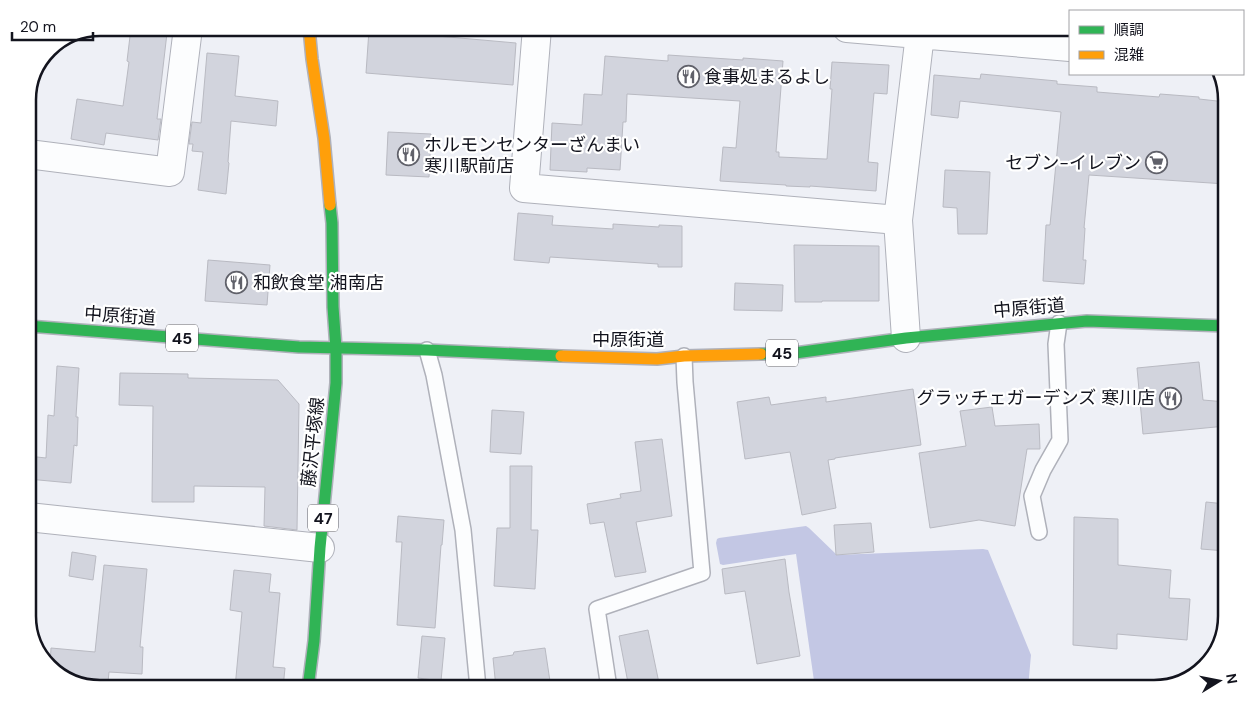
<svg xmlns="http://www.w3.org/2000/svg" width="1254" height="716" font-family="'DM Sans','Noto Sans JP',sans-serif">
  <style>
    .forest { fill: #c3c7e4 }
    .building { fill: #d2d4dd; stroke: #b9bac2 }
    .lines { fill: none; stroke-linecap: round; stroke-linejoin: round }
    .lane-casing { stroke: #afb1ba; stroke-width: 18 }
    .street-casing { stroke: #afb1ba; stroke-width: 30 }
    .fast-casing { stroke: #afb1ba; stroke-width: 14 }
    .slow-casing { stroke: #afb1ba; stroke-width: 14 }
    .lane { stroke: #fcfdfe; stroke-width: 15 }
    .street { stroke: #fcfdfe; stroke-width: 28 }
    .fast { stroke: #30b455; stroke-width: 11 }
    .slow { stroke: #ff9f0a; stroke-width: 11 }
    .labels { text-anchor: middle; stroke-width: 4.5; stroke-linejoin: round; paint-order: stroke }
    .shield { fill: #fff; stroke: #5a5a62; stroke-width: 1 }
    .shield-label { font-size: 16px; font-weight: bold; fill: #13141e }
    .poi-label { font-size: 18px; fill: #13141e; stroke: #fff; text-anchor: start }
    .street-label { font-size: 18px; fill: #13141e; stroke: #fff }
    .rim { fill: none; stroke: #13141e; stroke-width: 2.5 }
  </style>
  <rect width="100%" height="100%" fill="#eef0f6"/>
  <path class="forest" d="M806 526 809 528 837 555 983 549 988 550 1031 655 1028 688H815L796 554 723 565 720 564 716 543 717 539 719 538Z"/>
  <path class="building" d="M131 28 167 33 157 119H161L158 140 106 133 104 145 71 139 77 99 123 106 129 62 127 61Z
    M369 30 516 43 513 85 366 73Z
    M207 53 239 56 235 96 278 101 276 126 231 121 228 162 229 163 226 194 198 190 203 152 192 151 193 144H189L192 122 201 123Z
    M668 55 743 60V58L783 61 776 152H779V157L825 159H827L832 89H830L832 62 889 65 887 94 874 93 868 162 878 163 876 191 810 186V187L786 186V185L720 181 723 147 736 148 740 101 627 94 626 122H623L620 170 587 168V172L550 170 552 123 582 125 584 94 602 95 605 56 668 61Z
    M981 74 1057 81V84L1097 87V92L1159 97 1160 94 1199 97V99L1226 102V184L1089 175 1084 228H1085L1083 260H1086L1084 284 1043 281 1046 225H1050L1061 112 960 101 958 118 931 115 934 75 980 79Z
    M388 132 431 134 429 177 386 175Z
    M945 170 990 172 987 234H958L957 208 943 207Z
    M518 213 553 216 552 225 613 229V224L659 227V225L682 226V267H658V264L550 257 549 263 514 260Z
    M794 245 879 246V301H822V302H795Z
    M208 260 270 265 267 305 205 301Z
    M735 283 783 285 782 311 734 310Z
    M1199 362 1203 400 1226 402V426L1143 434 1137 368Z
    M57 366 79 368 76 417H78L77 446 74 445 71 483 28 479V456L46 458 48 415 54 416Z
    M120 373 188 374V378L278 380 299 404 297 530 264 526 265 487 194 486V502H152L153 406 119 405Z
    M913 389 921 445 835 458V459L828 460 836 508 802 515 790 452 745 459 737 402 769 397 771 405 826 397V402Z
    M992 407 995 426 1039 424 1040 449H1027L1015 526 979 520 930 528 919 453 966 446 960 411Z
    M492 410 524 412 521 454 490 452Z
    M662 439 672 516 636 522 646 572 615 577 604 522 590 524 587 504 621 498 620 494 641 491 635 442Z
    M510 466H532L531 530H538L535 589 494 586 497 528H510Z
    M1206 502 1226 504V551L1201 549Z
    M398 516 444 520 442 545H441L435 628 397 625 402 542H396Z
    M1074 517 1118 519V565L1171 570 1169 598 1190 599 1187 640 1117 634V649L1073 645Z
    M871 523 874 552 836 555 834 525Z
    M72 552 96 556 93 580 69 576Z
    M785 559 789 592 800 656 757 664 745 591 725 594 722 569Z
    M104 565 147 569 140 647H143L142 674 109 672 108 682 80 678V683L64 679 50 665 51 648 95 652Z
    M234 570 271 574 269 592 280 593 273 667 285 668 283 688H235L242 612 230 610Z
    M648 630 660 688H629L619 636Z
    M422 636 445 638 441 681 418 678Z
    M545 648 551 688H496L493 658 513 655 514 652Z"/>
  <g class="lines">
    <defs>
      <path id="lane" d="M427 350 434 375 463 530 478 688
        M1039 532 1032 496 1043 470 1060 440 1056 344 1059 323
        M609 688 597 609 702 573 685 382 684 356"/>
      <path id="street" d="M537 28 524 188 898 220
        M847 28 1070 47
        M28 154 170 172 188 28
        M906 338 898 220 920 34 923 28
        M28 517 320 548"/>
      <path id="fast" d="M330 205 332 223 333 307 336 348
        M28 326 299 347 427 350 561 356
        M761 354 795 353 906 338 1087 321 1226 326
        M308 688 314 641 320 548 336 383V348"/>
      <path id="slow" d="M309 28 312 59 324 138 330 205
        M561 356 657 359 684 356 761 354"/>
    </defs>
    <use href="#lane" class="lane-casing"/>
    <use href="#street" class="street-casing"/>
    <use href="#fast" class="fast-casing"/>
    <use href="#slow" class="slow-casing"/>
    <use href="#lane" class="lane"/>
    <use href="#street" class="street"/>
    <use href="#fast" class="fast"/>
    <use href="#slow" class="slow"/>
  </g>
  <defs>
    <symbol id="restaurant-ring" viewBox="-11 -11 22 22"><circle r="9.5" fill="#fff" stroke="#60616a" stroke-width="1.5"/><path d="M-5-6h1v4h1v-4h1v4h1v-4h1v5L-1.5 .5V6h-2V.5L-5-1ZM5-6V6H3V1.5H1.5Q1.5-4 5-6Z" fill="#60616a"/></symbol>
    <symbol id="supermarket-ring" viewBox="-11 -11 22 22"><circle r="9.5" fill="#fff" stroke="#60616a" stroke-width="1.5"/><path d="M-6-5.5h2.5l.6 2H6L4.5 2H-2.5L-4.4-4H-6ZM-1.5 3.2a1.3 1.3 0 1 0 .1 0ZM3 3.2a1.3 1.3 0 1 0 .1 0Z" fill="#60616a"/></symbol>
  </defs>
  <g fill-rule="evenodd">
    <use href="#restaurant-ring" x="676" y="64" width="25" height="25"/>
    <use href="#restaurant-ring" x="396" y="142" width="25" height="25"/>
    <use href="#supermarket-ring" x="1144" y="150" width="25" height="25"/>
    <use href="#restaurant-ring" x="224" y="270" width="25" height="25"/>
    <use href="#restaurant-ring" x="1158" y="386" width="25" height="25"/>
  </g>
  <g class="labels">
    <g class="shield">
      <rect x="166" y="324.5" width="32" height="27" rx="4"/>
      <rect x="766" y="339.5" width="32" height="27" rx="4"/>
      <rect x="308" y="504.5" width="30" height="27" rx="4"/>
    </g>
    <g class="shield-label">
      <text x="182" y="344">45</text>
      <text x="782" y="359">45</text>
      <text x="323" y="524">47</text>
    </g>
    <g class="poi-label">
      <text x="704" y="83">食事処まるよし</text>
      <text x="424" y="151">ホルモンセンターざんまい<tspan x="424" dy="21">寒川駅前店</tspan></text>
      <text x="1141" y="169" text-anchor="end">セブン-イレブン</text>
      <text x="253" y="289">和飲食堂 湘南店</text>
      <text x="1155" y="404" text-anchor="end">グラッチェガーデンズ 寒川店</text>
    </g>
    <g class="street-label">
      <text transform="translate(1029 308) rotate(-5)" y="6">中原街道</text>
      <text transform="translate(120 316) rotate(4)" y="6">中原街道</text>
      <text x="628" y="346">中原街道</text>
      <text transform="translate(313 442) rotate(-84)" y="6">藤沢平塚線</text>
    </g>
  </g>
  <path d="M0 0H1254V716H0ZM100 36H1154A64 64 0 0 1 1218 100V616A64 64 0 0 1 1154 680H100A64 64 0 0 1 36 616V100A64 64 0 0 1 100 36Z" fill="#fff" fill-rule="evenodd"/>
  <path class="rim" d="M100 36H1154A64 64 0 0 1 1218 100V616A64 64 0 0 1 1154 680H100A64 64 0 0 1 36 616V100A64 64 0 0 1 100 36Z"/>
  <rect x="1069" y="10" width="175" height="65" fill="#ffffff" stroke="#a1a1a5"/>
  <rect x="1079" y="26" width="25" height="8" fill="#30b455" stroke="#a1a1a5"/>
  <text x="1114" y="35" font-size="15" fill="#13141e">順調</text>
  <rect x="1079" y="51" width="25" height="8" fill="#ff9f0a" stroke="#a1a1a5"/>
  <text x="1114" y="60" font-size="15" fill="#13141e">混雑</text>
  <g transform="translate(1219 681) rotate(80)" stroke="#ffffff" stroke-width="4" paint-order="stroke">
  <path d="M0-4L9 19L0 12L-9 19Z" fill="#13141e"/>
  <text y="-8" font-size="14" font-weight="bold" text-anchor="middle" fill="#13141e">N</text>
  </g>
  <path d="M12 32v8h81v-8" fill="none" stroke="#13141e" stroke-width="2.5"/>
  <text x="20" y="32" font-size="15" fill="#13141e" stroke="#ffffff" stroke-width="4" paint-order="stroke">20 m</text>
</svg>
